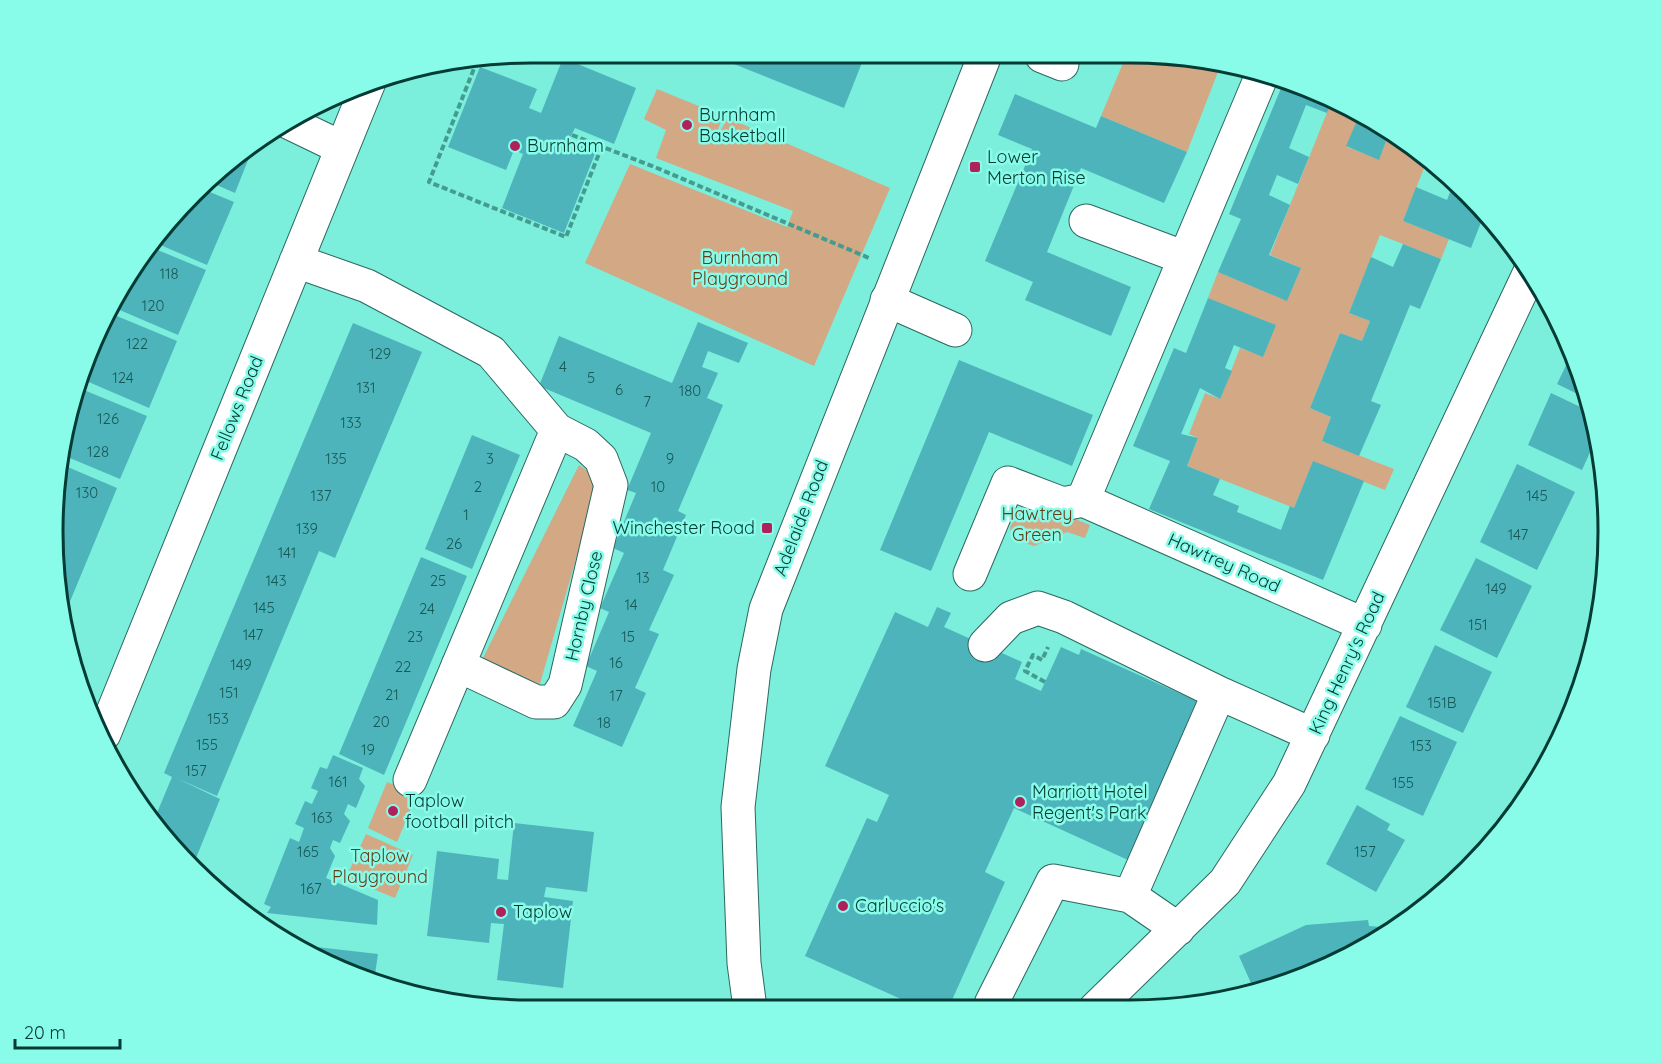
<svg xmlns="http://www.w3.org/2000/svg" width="1661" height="1063" font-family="Quicksand,sans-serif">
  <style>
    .green { fill: #d2a885 }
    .building { fill: #4eb4bc }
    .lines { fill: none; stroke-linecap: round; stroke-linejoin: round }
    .minor-casing { stroke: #2b685f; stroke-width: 35 }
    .major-casing { stroke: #2b685f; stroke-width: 35 }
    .path { stroke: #449c8f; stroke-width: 4; stroke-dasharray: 6 3; stroke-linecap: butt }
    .minor { stroke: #fff; stroke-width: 33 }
    .major { stroke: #fff; stroke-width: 33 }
    .poi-dot { fill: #af215b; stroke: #88fbe9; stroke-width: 2 }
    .labels { text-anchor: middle; stroke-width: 5; stroke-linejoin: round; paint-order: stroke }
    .number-label { font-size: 15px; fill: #165956 }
    .poi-label { font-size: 18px; fill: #043b34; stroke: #88fbe9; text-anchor: start }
    .park-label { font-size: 18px; fill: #653e19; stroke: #88fbe9 }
    .street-label { font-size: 18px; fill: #043b34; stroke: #88fbe9 }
    .rim { fill: none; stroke: #043b34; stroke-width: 3 }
  </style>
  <rect width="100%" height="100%" fill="#7beedc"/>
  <path class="green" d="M1126 56 1192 57 1221 64 1187 152 1101 116Z
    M657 89 723 116 712 145 728 118 890 188 814 366 585 263 630 164 787 227 793 211 656 158 666 130 644 119Z
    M1332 100 1359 116 1347 147 1379 159 1389 133 1421 152 1428 158 1403 221 1449 239 1441 259 1380 235 1349 313 1370 321 1362 341 1340 333 1310 408 1331 417 1322 441 1394 469 1385 490 1313 462 1294 508 1187 466 1198 438 1189 434 1205 393 1220 399 1240 348 1263 356 1275 325 1208 298 1218 272 1287 300 1301 268 1270 255Z
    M579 465 599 479 537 694 481 662Z
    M1030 506H1042L1090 525 1085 538 1067 532 1034 546 1013 539 1010 528 1017 513Z
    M387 782 417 794 397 842 368 828Z
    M366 834 413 855 395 898 346 878Z"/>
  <path class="building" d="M709 54 865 55 844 108Z
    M563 58 636 88 614 144 575 128 569 140 596 151 564 233 502 208 523 154 514 150 506 170 448 147 480 67 537 89 529 108 541 113Z
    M1284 81 1312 89 1332 100 1327 113 1306 105 1289 148 1309 157 1298 184 1277 175 1269 195 1290 205 1269 255 1301 268 1287 301 1218 272 1241 219 1229 214Z
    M1015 94 1096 128 1101 116 1187 152 1164 203 1081 168 1047 252 1131 287 1111 336 1025 300 1033 282 985 261 1032 149 998 135Z
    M1359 116 1389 133 1379 160 1346 146Z
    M249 149 252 150 235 193 212 183Z
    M1428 158 1441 170 1425 164Z
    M1454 182 1485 212 1471 248 1403 221 1416 187 1447 200Z
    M205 190 234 202 207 265 151 241Z
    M1403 244 1441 259 1420 309 1410 305 1371 401 1381 405 1359 456 1322 441 1331 417 1310 408 1340 333 1362 341 1370 321 1349 313 1371 257 1393 267Z
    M148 246 206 270 178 335 115 308Z
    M1208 298 1276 325 1263 357 1234 345 1225 368 1232 371 1220 399 1200 388 1181 434 1198 438 1187 466 1220 479 1213 495 1239 506 1237 512 1281 530 1290 506 1294 508 1313 461 1364 481 1323 580 1149 509 1170 461 1133 446 1174 348 1186 353Z
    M112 314 177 341 149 408 84 380Z
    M698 322 748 343 739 363 708 351 702 367 718 373 707 398 723 405 678 511 686 515 663 570 674 575 649 630 659 634 635 688 646 693 622 747 573 726 597 671 586 666 609 612 600 608 624 553 613 548 636 493 627 490 651 433 539 386 559 336 672 383Z
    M353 323 422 352 335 558 319 551 217 796 176 778 220 799 194 863 154 820 172 777 164 773Z
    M1572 353 1583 378 1588 399 1557 384Z
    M959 360 1093 415 1072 466 989 432 931 571 880 550Z
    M79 388 147 416 120 479 65 456 74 400Z
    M1551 393 1591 412 1597 437 1582 470 1528 445Z
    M472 435 520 455 472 569 425 549Z
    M1517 464 1575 492 1537 570 1480 542Z
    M63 465 117 488 64 616 53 531Z
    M421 557 467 576 384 775 339 754Z
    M1476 558 1532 586 1497 658 1440 630Z
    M937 607 951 613 944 627 1022 662 1015 679 1041 691 1061 647 1079 655 1081 649 1199 702 1128 860 1014 808 985 872 1005 882 948 1009 921 1008 805 956 867 818 877 822 889 795 825 766 895 612 928 627Z
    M1435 645 1492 672 1463 733 1406 707Z
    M1400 716 1457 742 1423 816 1365 789Z
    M333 755 363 768 359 779 365 786 356 808 348 804 344 814 350 821 340 843 333 840 330 848 335 856 326 878 378 900 377 925 267 913 271 907 264 904 290 838 299 842 304 828 295 824 305 801 312 804 318 791 311 788 320 767 327 769Z
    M1357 805 1390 824 1387 830 1405 840 1376 892 1326 864Z
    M514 823 594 832 587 892 546 887 544 897 573 901 563 988 497 980 504 924 491 923 489 943 427 936 437 851 499 859 497 879 508 880Z
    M1368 920 1369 926 1381 927V936L1342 961 1270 988 1268 983 1254 990 1239 956 1306 925Z
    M299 945 378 954 374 981 349 974Z"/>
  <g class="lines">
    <defs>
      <path id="minor" d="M1042 56 1062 64
        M288 122 342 148
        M1086 221 1185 258
        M296 261 367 286 491 352 557 430 586 445 601 459 611 485 565 685 554 702H536L458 665
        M887 300 955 330
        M1083 500 1262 75
        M970 574 1008 483 1063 504 1083 500 1365 625
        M985 645 1011 618 1038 608 1064 617 1219 693 1313 735
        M104 734 369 82
        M410 780 557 430
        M1130 896 1219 693
        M991 1009V1004L1053 881 1130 896 1178 929
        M1095 1009 1225 882 1289 784 1530 272"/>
      <path id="major" d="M750 1008 744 963 738 807 754 669 766 609 985 55"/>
    </defs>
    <use href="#minor" class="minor-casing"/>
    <use href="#major" class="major-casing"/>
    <path class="path" d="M477 61 429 182 566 237 602 146
      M572 135 657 168 869 258
      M1045 682 1025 671 1033 655 1042 660 1048 647"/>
    <use href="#minor" class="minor"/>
    <use href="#major" class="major"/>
  </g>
  <g class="poi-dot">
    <circle cx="687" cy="125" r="6"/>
    <circle cx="515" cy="146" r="6"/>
    <rect x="969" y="161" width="12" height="12" rx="3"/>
    <rect x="761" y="522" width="12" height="12" rx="3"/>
    <circle cx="1020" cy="802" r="6"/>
    <circle cx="393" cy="811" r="6"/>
    <circle cx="843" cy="906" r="6"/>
    <circle cx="501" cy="912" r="6"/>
  </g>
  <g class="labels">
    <g class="number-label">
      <text x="169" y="279">118</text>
      <text x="153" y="311">120</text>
      <text x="137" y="349">122</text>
      <text x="380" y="359">129</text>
      <text x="563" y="372">4</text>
      <text x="123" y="383">124</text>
      <text x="591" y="383">5</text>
      <text x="366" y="393">131</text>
      <text x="619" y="395">6</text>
      <text x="690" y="396">180</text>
      <text x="647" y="407">7</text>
      <text x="108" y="424">126</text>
      <text x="351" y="428">133</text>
      <text x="98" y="457">128</text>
      <text x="336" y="464">135</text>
      <text x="490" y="464">3</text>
      <text x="670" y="464">9</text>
      <text x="478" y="492">2</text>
      <text x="658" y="492">10</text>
      <text x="87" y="498">130</text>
      <text x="321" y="501">137</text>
      <text x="1537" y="501">145</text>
      <text x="466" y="520">1</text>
      <text x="307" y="534">139</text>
      <text x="1518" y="540">147</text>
      <text x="454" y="549">26</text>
      <text x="287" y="558">141</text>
      <text x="643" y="583">13</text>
      <text x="276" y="586">143</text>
      <text x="438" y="586">25</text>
      <text x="1496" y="594">149</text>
      <text x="631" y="610">14</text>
      <text x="264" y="613">145</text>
      <text x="427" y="614">24</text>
      <text x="1478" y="630">151</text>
      <text x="253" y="640">147</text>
      <text x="415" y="642">23</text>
      <text x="628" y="642">15</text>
      <text x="616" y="668">16</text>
      <text x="241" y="670">149</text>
      <text x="403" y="672">22</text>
      <text x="229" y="698">151</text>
      <text x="392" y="700">21</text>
      <text x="616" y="701">17</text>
      <text x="1442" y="708">151B</text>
      <text x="218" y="724">153</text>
      <text x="381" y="727">20</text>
      <text x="604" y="728">18</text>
      <text x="207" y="750">155</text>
      <text x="1421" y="751">153</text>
      <text x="368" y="755">19</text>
      <text x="196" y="776">157</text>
      <text x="338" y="787">161</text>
      <text x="1403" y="788">155</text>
      <text x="322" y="823">163</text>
      <text x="308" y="857">165</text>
      <text x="1365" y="857">157</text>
      <text x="311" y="894">167</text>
    </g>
    <g class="poi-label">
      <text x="699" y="121">Burnham<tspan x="699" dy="21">Basketball</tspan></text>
      <text x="527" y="152">Burnham</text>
      <text x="987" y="163">Lower<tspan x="987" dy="21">Merton Rise</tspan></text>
      <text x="755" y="534" text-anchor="end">Winchester Road</text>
      <text x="1032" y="798">Marriott Hotel<tspan x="1032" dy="21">Regent's Park</tspan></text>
      <text x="405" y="807">Taplow<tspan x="405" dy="21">football pitch</tspan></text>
      <text x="855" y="912">Carluccio's</text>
      <text x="513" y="918">Taplow</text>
    </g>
    <g class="park-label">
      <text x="740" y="264">Burnham<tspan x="740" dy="21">Playground</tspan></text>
      <text x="1037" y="520">Hawtrey<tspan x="1037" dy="21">Green</tspan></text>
      <text x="380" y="862">Taplow<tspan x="380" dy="21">Playground</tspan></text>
    </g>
    <g class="street-label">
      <text transform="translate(237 408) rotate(-68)" y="6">Fellows Road</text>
      <text transform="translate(801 518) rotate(-69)" y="6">Adelaide Road</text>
      <text transform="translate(1224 563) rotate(24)" y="6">Hawtrey Road</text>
      <text transform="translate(584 606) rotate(-77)" y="6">Hornby Close</text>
      <text transform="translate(1347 663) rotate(-65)" y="6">King Henry's Road</text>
    </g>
  </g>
  <path d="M0 0H1661V1063H0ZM531 63H1130A468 468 0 0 1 1598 531V532A468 468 0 0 1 1130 1000H531A468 468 0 0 1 63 532V531A468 468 0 0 1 531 63Z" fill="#88fbe9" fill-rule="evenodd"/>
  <path class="rim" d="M531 63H1130A468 468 0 0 1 1598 531V532A468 468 0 0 1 1130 1000H531A468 468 0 0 1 63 532V531A468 468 0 0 1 531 63Z"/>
  <path d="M15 1039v9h105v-9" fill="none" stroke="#043b34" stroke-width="3"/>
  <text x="24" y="1039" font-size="18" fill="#043b34" stroke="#88fbe9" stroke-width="4.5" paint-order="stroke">20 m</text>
</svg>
